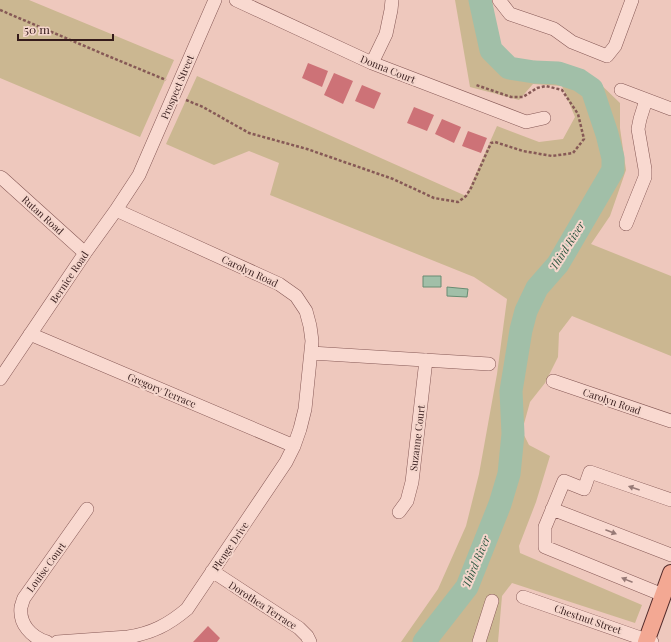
<svg xmlns="http://www.w3.org/2000/svg" width="671" height="642" font-family="'Playfair Display',serif">
  <style>
    .green { fill: #cbb791 }
    .water { fill: #a1bfa8; stroke: #688c72 }
    .lines { fill: none; stroke-linecap: round; stroke-linejoin: round }
    .river { stroke: #a1bfa8; stroke-width: 23 }
    .building { fill: #cd7277 }
    .minor-casing { stroke: #865956; stroke-width: 14 }
    .major-casing { stroke: #532b2b; stroke-width: 18 }
    .path { stroke: #865956; stroke-width: 2.5; stroke-dasharray: 3 2; stroke-linecap: butt }
    .minor { stroke: #f9d9d0; stroke-width: 13 }
    .major { stroke: #f3a893; stroke-width: 16 }
    .oneway { fill: #977a76 }
    .labels { text-anchor: middle; stroke-width: 4; stroke-linejoin: round; paint-order: stroke }
    .street-label { font-size: 10px; fill: #351b1b; stroke: #f5d6cc }
    .water-label { font-size: 11px; font-style: italic; fill: #2a553e; stroke: #f5d6cc }
  </style>
  <rect width="100%" height="100%" fill="#eec8bd"/>
  <path class="green" d="M0 0H29L174 60 140 137 0 78Z
    M455 0H492L498 41 514 60 538 66 564 65 593 77 620 103V128L626 170 610 216 591 244 671 276V356L572 316 559 333 558 357 545 383 530 402 522 431 529 445 550 456 536 502 519 546 520 553 642 605 635 623 512 583 502 596 498 642H401L438 589 466 526 479 474 497 374 507 299 474 277 270 195 279 163 249 151 214 165 166 144 197 76 466 196 497 126 539 142 563 139 575 117 562 86 533 84 519 100 470 87Z"/>
  <path class="water" d="M423 276H441V287H423Z
    M447 287 468 289 467 297 447 296Z"/>
  <g class="lines">
    <path class="river" d="M424 642 467 587 500 504 509 474 513 434 511 391 521 330 526 311 537 288 558 264 613 170V158L607 134 592 89 579 80 558 73 534 72 509 68 491 50 480 0"/>
  </g>
  <path class="building" d="M308 63 328 71 322 87 302 78Z
    M334 73 353 81 343 104 324 95Z
    M362 85 381 93 374 109 355 101Z
    M414 107 434 115 427 131 407 123Z
    M442 119 461 127 454 143 435 134Z
    M468 131 487 138 481 153 462 146Z
    M208 626 220 638 217 642H193Z"/>
  <g class="lines">
    <defs>
      <path id="minor" d="M236 0 372 63 526 122 544 118
        M499 0 510 14 554 29 572 42 607 56 615 46 632 0
        M372 63 386 34 391 10 392 0
        M621 90 671 109
        M0 177 2 178 85 253
        M626 224 645 177V169L638 129 640 119 646 100
        M30 334 294 446
        M311 353 489 364
        M0 379 85 253 116 210 139 175 215 0
        M553 381 671 421
        M552 509 671 555
        M399 512 407 501 412 482 426 360
        M212 571 299 628 307 636 310 642
        M663 595 545 547V527L564 481 584 489 590 472 671 500
        M523 597 652 642
        M47 642C31 637 19 624 21 607 22 604 23 600 24 598L87 509
        M57 642 128 637C152 633 168 625 187 609L286 462 294 446 300 429 305 409 312 341 310 326 306 311 296 296 279 284 116 210
        M479 642 492 601"/>
      <path id="major" d="M646 642 671 573"/>
    </defs>
    <use href="#minor" class="minor-casing"/>
    <use href="#major" class="major-casing"/>
    <path class="path" d="M0 10 108 56 166 80
      M186 100 203 107 249 133 307 149 393 179 434 198 458 202 466 196 471 188 491 143 495 142 523 151 552 156 573 153 584 139 578 114 562 90 546 86 537 88 523 97H511L476 85"/>
    <use href="#minor" class="minor"/>
    <use href="#major" class="major"/>
  </g>
  <defs><path id="oneway-solid" d="M-6-.8H1V-3.2L6.5 0L1 3.2V.8H-6Z"/></defs>
  <g class="oneway">
    <use href="#oneway-solid" transform="translate(634 488) rotate(-161)"/>
    <use href="#oneway-solid" transform="translate(611 532) rotate(21)"/>
    <use href="#oneway-solid" transform="translate(627 580) rotate(-158)"/>
  </g>
  <g class="labels">
    <g class="street-label">
      <text transform="translate(388 69) rotate(22)" y="4">Donna Court</text>
      <text transform="translate(177 87) rotate(-67)" y="4">Prospect Street</text>
      <text transform="translate(43 215) rotate(42)" y="4">Rutan Road</text>
      <text transform="translate(250 271) rotate(25)" y="4">Carolyn Road</text>
      <text transform="translate(69 277) rotate(-56)" y="4">Bernice Road</text>
      <text transform="translate(162 390) rotate(23)" y="4">Gregory Terrace</text>
      <text transform="translate(612 401) rotate(19)" y="4">Carolyn Road</text>
      <text transform="translate(417 438) rotate(-83)" y="4">Suzanne Court</text>
      <text transform="translate(230 546) rotate(-56)" y="4">Plenge Drive</text>
      <text transform="translate(46 567) rotate(-54)" y="4">Louise Court</text>
      <text transform="translate(263 605) rotate(33)" y="4">Dorothea Terrace</text>
      <text transform="translate(588 619) rotate(19)" y="4">Chestnut Street</text>
    </g>
    <g class="water-label">
      <text transform="translate(567 246) rotate(-58)" y="4">Third River</text>
      <text transform="translate(476 562) rotate(-67)" y="4">Third River</text>
    </g>
  </g>
  <path d="M18 34v6h95v-6" fill="none" stroke="#351b1b" stroke-width="2"/>
  <text x="24" y="34" font-size="12" fill="#351b1b" stroke="#f5d6cc" stroke-width="3" paint-order="stroke">50 m</text>
</svg>
